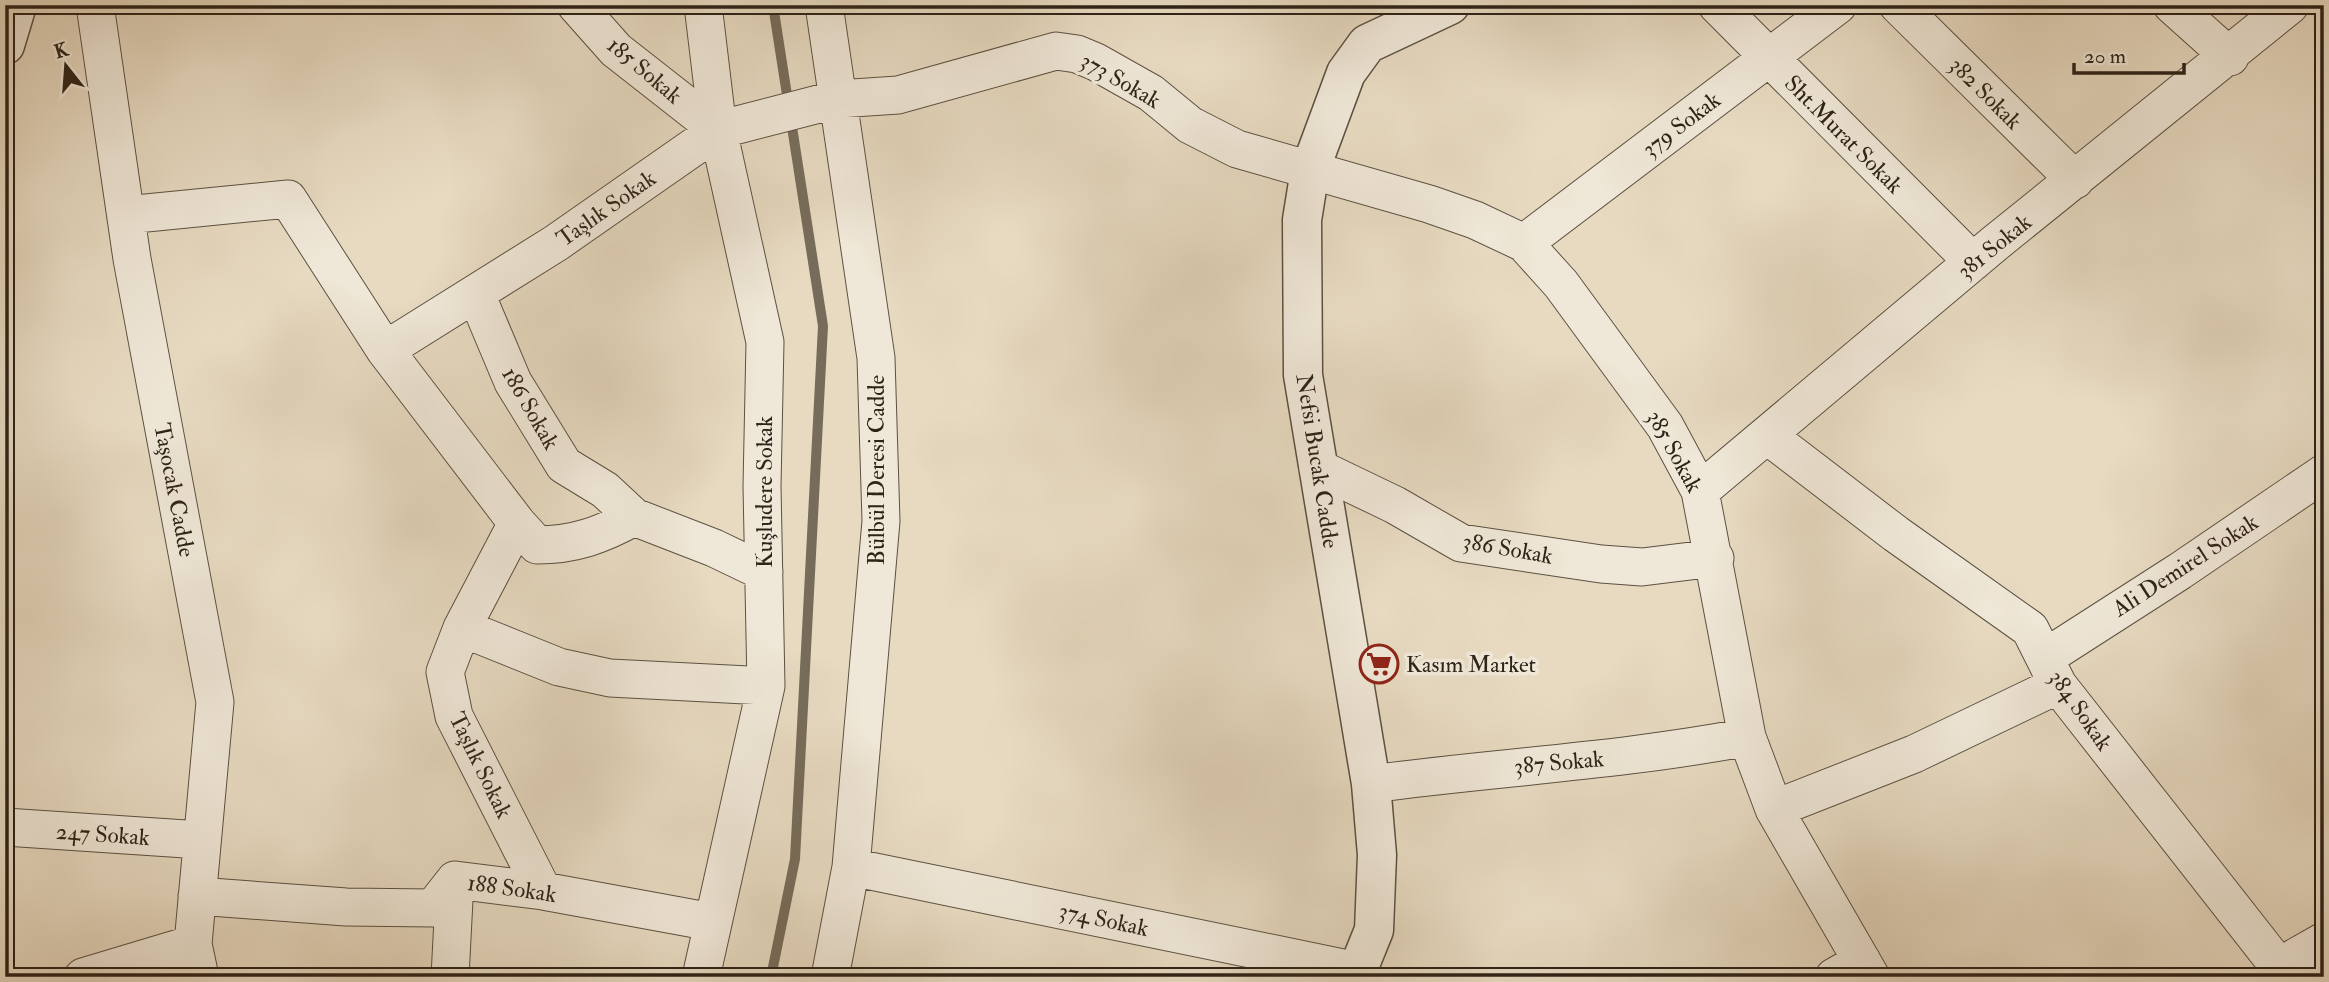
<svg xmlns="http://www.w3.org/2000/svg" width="2329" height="982" viewBox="0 0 2329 982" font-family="'IM FELL Double Pica',serif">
  <rect width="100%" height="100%" fill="#e7dac1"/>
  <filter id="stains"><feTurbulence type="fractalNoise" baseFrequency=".00286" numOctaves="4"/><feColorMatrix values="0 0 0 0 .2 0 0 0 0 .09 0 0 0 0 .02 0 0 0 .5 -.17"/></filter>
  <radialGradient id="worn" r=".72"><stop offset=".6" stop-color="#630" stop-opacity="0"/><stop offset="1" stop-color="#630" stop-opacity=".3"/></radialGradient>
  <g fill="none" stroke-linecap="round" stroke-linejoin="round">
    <!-- stream -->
    <path stroke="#776c5b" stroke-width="10" d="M771 977 795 859 823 326 773 5"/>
  </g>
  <!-- building -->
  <path fill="#8e8270" stroke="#2e2318" stroke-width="2" d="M610 5H664L665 9 620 14Z"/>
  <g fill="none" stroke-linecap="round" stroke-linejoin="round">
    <defs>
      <path id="minor" d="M95 5 132 259 215 702 193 944 200 977
        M576 5 616 50 718 130
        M824 5 876 358 881 521 851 867 830 977
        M1717 5 1973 262
        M1898 5 2075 180
        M2172 5 2230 57
        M126 215 288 199 385 350 517 523 462 628 445 672 454 716 543 891
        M1524 243 1838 5
        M476 294 513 382 564 465 605 490 634 517 714 548 764 572
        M385 350 556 243 718 130 838 99 898 95 1056 51 1077 54 1096 62 1151 93 1190 125 1237 149 1429 204 1475 220 1524 243 1561 284 1665 426 1700 491 1747 737 1774 809 1871 977
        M1768 436 1896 534 2030 629 2058 685 2287 977
        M1318 468 1395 505 1461 543 1601 564 1642 567 1715 558
        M1700 491 1994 244 2290 5
        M517 523 537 545C574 545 602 535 634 517
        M462 628 559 667 610 678 766 686
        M2046 657 2180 571 2324 473
        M1371 784C1496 767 1623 761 1747 737
        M1774 809 1914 754 2058 685
        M5 827 201 840
        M851 867 1358 971
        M455 880 543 891 712 922
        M197 896 346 907 433 908 455 880
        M2280 966 2324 941
        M83 977 193 944
        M450 977 455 880
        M701 977 766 686 762 486 765 342 718 130 703 5
        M1834 977 1862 961"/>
      <path id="tertiary" d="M5 45 17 5
        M1355 977 1374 930 1377 855 1371 784 1303 375 1302 220 1310 170 1346 73 1367 44 1450 5"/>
    </defs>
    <!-- minor casing -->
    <use href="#minor" stroke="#5c5142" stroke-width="39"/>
    <!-- tertiary casing -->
    <use href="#tertiary" stroke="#5c5142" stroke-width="41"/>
    <!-- minor -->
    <use href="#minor" stroke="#efe7d7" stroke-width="37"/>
    <!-- tertiary -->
    <use href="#tertiary" stroke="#efe7d7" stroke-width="38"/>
  </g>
  <!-- icons -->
  <defs>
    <symbol id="supermarket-ring" viewBox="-11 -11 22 22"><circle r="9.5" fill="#efe7d7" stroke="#8f2418" stroke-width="1.5"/><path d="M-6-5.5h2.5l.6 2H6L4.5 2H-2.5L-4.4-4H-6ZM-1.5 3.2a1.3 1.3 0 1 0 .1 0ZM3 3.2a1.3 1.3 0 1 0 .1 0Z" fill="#8f2418"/></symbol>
  </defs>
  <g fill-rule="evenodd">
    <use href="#supermarket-ring" x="1357" y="642" width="44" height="44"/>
  </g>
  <g text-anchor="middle" stroke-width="7" stroke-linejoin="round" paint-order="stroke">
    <!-- street labels -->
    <g font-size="23" fill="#2e2318" stroke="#efe7d7">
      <text transform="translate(645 70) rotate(40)" y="8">185 Sokak</text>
      <text transform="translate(1121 80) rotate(30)" y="8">373 Sokak</text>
      <text transform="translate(1986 93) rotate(45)" y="8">382 Sokak</text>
      <text transform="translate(1681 124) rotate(-37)" y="8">379 Sokak</text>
      <text transform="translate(1844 134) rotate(45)" y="8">Sht.Murat Sokak</text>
      <text transform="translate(606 208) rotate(-35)" y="8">Taşlık Sokak</text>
      <text transform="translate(1994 246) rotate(-39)" y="8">381 Sokak</text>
      <text transform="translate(531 408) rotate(60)" y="8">186 Sokak</text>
      <text transform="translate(1675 451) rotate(61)" y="8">385 Sokak</text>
      <text transform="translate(1318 461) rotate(81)" y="8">Nefsi Bucak Cadde</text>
      <text transform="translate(876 470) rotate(-90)" y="8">Bülbül Deresi Cadde</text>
      <text transform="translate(175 490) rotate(79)" y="8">Taşocak Cadde</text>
      <text transform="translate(764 492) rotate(-90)" y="8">Kuşludere Sokak</text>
      <text transform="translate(1508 548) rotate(10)" y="8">386 Sokak</text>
      <text transform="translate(2185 565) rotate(-33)" y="8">Ali Demirel Sokak</text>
      <text transform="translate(2081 710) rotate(55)" y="8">384 Sokak</text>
      <text transform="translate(1559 762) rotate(-5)" y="8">387 Sokak</text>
      <text transform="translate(481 765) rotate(64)" y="8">Taşlık Sokak</text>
      <text transform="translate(103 834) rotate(4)" y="8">247 Sokak</text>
      <text transform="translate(512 888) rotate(8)" y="8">188 Sokak</text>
      <text transform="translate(1104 919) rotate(12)" y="8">374 Sokak</text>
    </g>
    <!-- poi labels -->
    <g font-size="23" fill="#2e2318" stroke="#efe7d7" text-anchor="start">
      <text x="1406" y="672">Kasım Market</text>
    </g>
  </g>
  <!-- margin -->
  <rect width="2329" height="982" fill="none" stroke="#e7dac1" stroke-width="28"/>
  <rect x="7" y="7" width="2315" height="968" fill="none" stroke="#2e2318" stroke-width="3.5"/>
  <rect x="14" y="14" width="2301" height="954" fill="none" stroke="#2e2318" stroke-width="2"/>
  <!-- north arrow -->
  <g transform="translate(66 66) rotate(343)" stroke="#efe7d7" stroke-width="5" paint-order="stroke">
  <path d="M0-5L12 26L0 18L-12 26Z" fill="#2e2318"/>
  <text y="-10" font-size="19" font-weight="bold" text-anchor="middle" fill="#2e2318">K</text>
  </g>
  <!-- scale -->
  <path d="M2074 63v10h110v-10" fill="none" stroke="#2e2318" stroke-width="3.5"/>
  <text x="2084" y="63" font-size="21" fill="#2e2318" stroke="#efe7d7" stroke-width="5" paint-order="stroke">20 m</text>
  <rect width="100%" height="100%" filter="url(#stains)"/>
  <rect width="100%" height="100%" fill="url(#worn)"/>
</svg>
